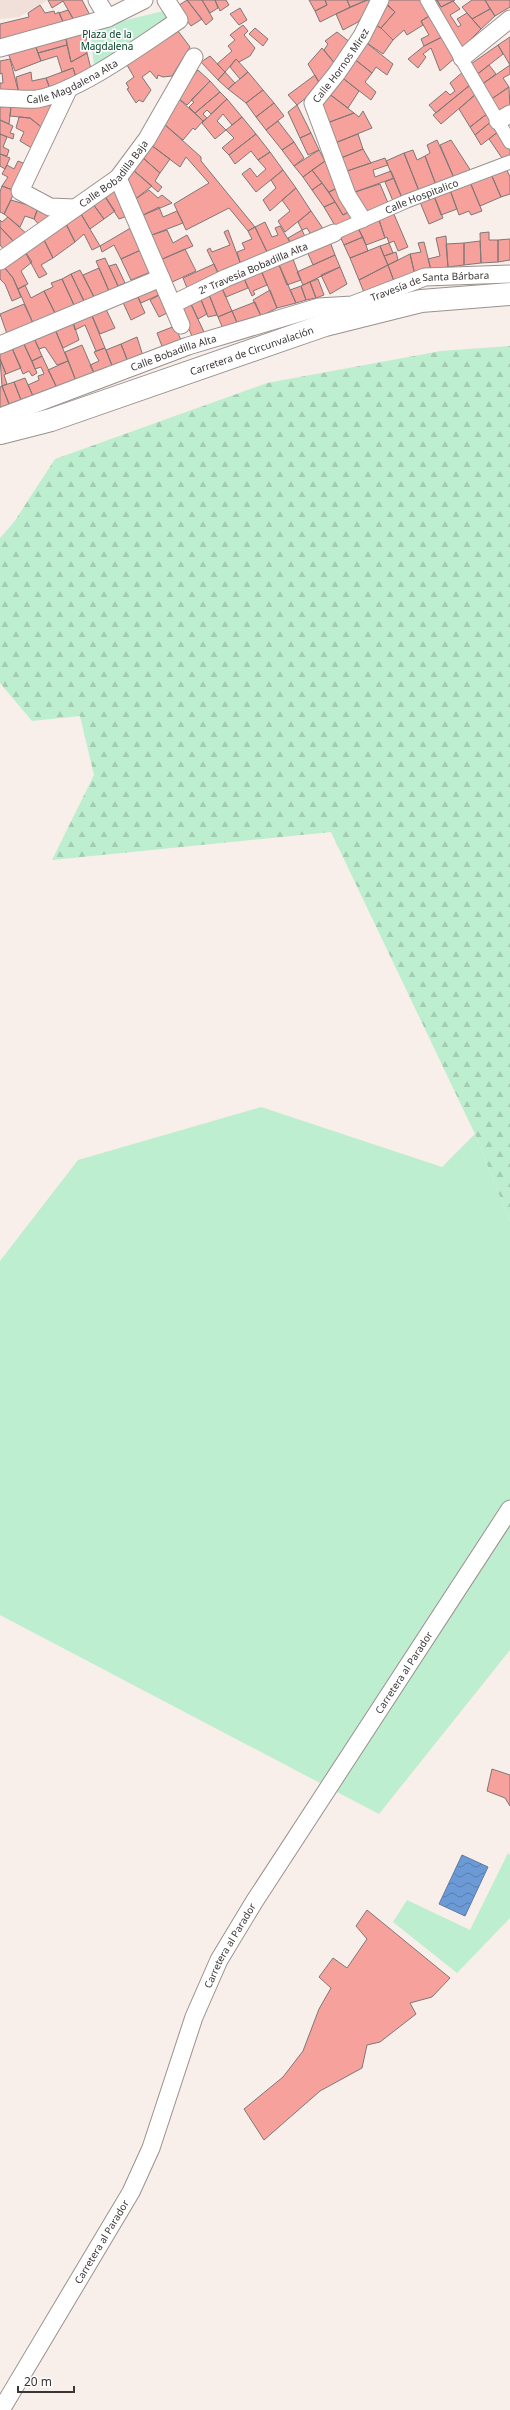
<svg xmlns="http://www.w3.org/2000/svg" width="510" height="2410" viewBox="0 0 510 2410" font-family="'Noto Sans',sans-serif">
  <defs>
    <pattern id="forest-firs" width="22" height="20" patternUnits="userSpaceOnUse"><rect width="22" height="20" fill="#bdeecf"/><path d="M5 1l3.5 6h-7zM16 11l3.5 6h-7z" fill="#a3cdb2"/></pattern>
    <pattern id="water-waves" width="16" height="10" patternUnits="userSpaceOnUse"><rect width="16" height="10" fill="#6c9ad6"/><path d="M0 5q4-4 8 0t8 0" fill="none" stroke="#5a7eae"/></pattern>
  </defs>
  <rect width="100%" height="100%" fill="#f8eeea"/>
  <!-- built -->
  <path fill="#f1e0d9" d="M0 0H48L19 17 0 19Z"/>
  <!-- green -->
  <path fill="#bdeecf" d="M163 11 169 19 94 66 90 29Z
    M261 1107 442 1167 475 1134 510 1222V1650L379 1814 0 1615V1261L78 1160Z
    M508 1853 510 1855V1918L457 1973 393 1922 407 1900 470 1930Z"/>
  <!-- forest -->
  <path fill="url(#forest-firs)" d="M510 346V1222L475 1134 331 832 52 860 94 775 80 716 32 721 0 683V538L14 522 55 459 267 383 441 351Z"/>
  <!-- water -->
  <path fill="url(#water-waves)" stroke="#5d7ca6" d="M462 1855 488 1867 465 1916 439 1904Z"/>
  <!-- building -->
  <path fill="#f6a19c" stroke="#817776" d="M48 0H82L92 19 75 22 63 1 52 8Z
    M187 0 202 19 191 26 176 7Z
    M187 0H202L213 19 206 25Z
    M202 0H215L218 8 210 13Z
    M215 0H226L229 5 220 11Z
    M309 0H325L327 5 315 11Z
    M325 0H347L350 7 320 22 315 11 327 5Z
    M347 0H367L350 7Z
    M367 0 373 3 358 22 343 30 336 14Z
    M383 0H422L431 15 421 21 423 25 407 35 404 30 393 40 381 28 395 12Z
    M430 0H437L441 7 453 1 460 9 450 15 458 27 461 25 457 19 467 13 481 29 459 51Z
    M437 0H455L441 7Z
    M472 0H485L490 9 472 19 462 7Z
    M485 0H510V7L495 16Z
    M382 1 395 12 381 28 370 22Z
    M40 5 45 13 54 11 55 14 59 12 64 24 0 39V24L29 17 28 13Z
    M240 8 247 20 239 25 230 14Z
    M490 9 495 16 481 29 472 19Z
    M68 10 75 22 64 24 59 13Z
    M431 15 444 36 424 46 421 39 429 35 421 21Z
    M370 22 381 28 393 40 383 54 364 41Z
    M243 25 248 31 244 35 255 48 250 56 239 62 236 59 225 72 217 64 232 51 228 46 235 40 230 35Z
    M255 28 268 39 263 46 249 34Z
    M178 31 190 47 172 76 163 77 158 75 157 79 150 71 142 77 151 90 143 102 139 100 136 103 127 89 129 88 126 83 134 77 127 65Z
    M337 32 351 43 336 65 324 50 328 44 325 41Z
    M86 33 87 53 71 62 65 34Z
    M65 34 67 45 38 53 34 42Z
    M444 36 456 57 440 71 431 48 423 54 426 57 418 68 408 59 424 46Z
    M510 37V65L498 45Z
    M364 41 393 64 387 75 376 67 372 73 353 58Z
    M34 42 41 61 15 71 8 53Z
    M67 45 71 62 87 53 92 73 77 80 73 68 62 72 57 56 41 61 38 53Z
    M498 45 503 54 475 76 468 66Z
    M322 48 336 65 321 86 308 64Z
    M210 56 225 72 218 80 201 62Z
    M353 58 372 73 365 82 376 92 371 100 340 76Z
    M10 59 19 94 0 95V83H3L2 73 0 74V61Z
    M236 59 248 72 240 79 230 67Z
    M489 65 496 74 481 85 475 76Z
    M510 65V74L503 78 509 87 490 100 481 85Z
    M73 68 77 80 50 89 46 78Z
    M198 70 210 81 187 105 179 99 189 80Z
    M464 71 470 85 436 113 429 105 446 91 450 95 455 91 450 83Z
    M31 72 32 81 46 78 50 89 19 94 16 77Z
    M225 72 235 83 228 89 218 80Z
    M248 72 263 90 246 103 228 89Z
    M315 75 321 86 297 105 288 95Z
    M340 76 359 91 348 108 328 93Z
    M210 81 220 92 195 113 189 107 194 102 191 100Z
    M470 85 476 94 441 124 433 115Z
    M509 87 510 109 500 114 490 100Z
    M263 90 274 103 256 117 246 103Z
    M220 92 227 99 211 114 207 110 203 114 207 118 203 121 195 113Z
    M328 93 354 113 327 123 319 106Z
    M476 94 488 113 470 127 459 109Z
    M179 99 203 121 195 130 193 128 183 140 164 124Z
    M227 99 242 117 232 125 223 114 217 121 226 130 215 139 202 123Z
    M274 103 284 116 266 130 256 117Z
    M57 105 45 130 30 118 10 116 11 106Z
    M297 105 311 133 300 138 288 112Z
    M11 106 10 116 9 124 0 120V107Z
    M363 111 372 128 335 143 327 123 354 113 359 117Z
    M488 113 493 120 475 135 470 127Z
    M19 117 30 118 45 130 35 150 20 141 24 132 16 128Z
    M242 117 256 134 229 155 222 148 234 138 226 130Z
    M0 120 13 126 10 133 14 134 13 139 0 134Z
    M493 120 499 131 481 145 475 135Z
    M278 121 294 142 282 150 266 130Z
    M164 124 201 157V161L255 227 248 231 229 208 186 230 174 204 209 183 186 157 180 167 151 145Z
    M499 131 510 149V155L502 158 489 139Z
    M311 133 319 150 308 155 300 138Z
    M0 134 7 137 3 147 9 150 7 156 0 154Z
    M256 134 270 152 258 160 251 151 235 164 229 155Z
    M358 134 363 149 341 158 335 143Z
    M437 140 454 178 436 185 425 156 430 153 427 145Z
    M451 140 471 171 454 178 440 145Z
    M294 142 304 158 294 166 282 150Z
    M151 145 170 159 160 173 142 157Z
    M363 149 371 163 347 171 341 158Z
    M319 150 325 161 303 177 294 166Z
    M413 150 417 160 425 156 436 185 419 191 404 153Z
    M270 152 283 170 256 192 242 174 250 168 257 177 266 169 258 160Z
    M404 153 419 191 402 198 386 161Z
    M0 154 10 158 5 169 0 166Z
    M142 157 160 173 155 181 162 187 158 192 132 169Z
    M385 158 388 165 373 170 375 177 391 171 394 178 355 192 347 171Z
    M18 161 28 165 15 191 2 186 8 177 2 174 7 165 14 169Z
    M325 161 337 188 329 192 312 170Z
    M506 168 510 177V194L501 197 491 174Z
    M132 169 152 186 134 200 126 178Z
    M283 170 296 188 270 211 263 200 276 188 271 180Z
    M312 170 322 183 312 190 303 177Z
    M491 174 501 197 480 206 470 182Z
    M394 178 402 198 393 201 385 182Z
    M470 182 482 211 471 215 469 211 459 215 450 190Z
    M115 183 130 215 119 219 102 192Z
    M322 183 335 202 324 207 312 190Z
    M380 184 388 203 364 213 355 192Z
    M2 186 15 191 4 214 0 212V192Z
    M296 188 311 211 285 232 278 221 290 211 282 200Z
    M337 188 350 211 343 215 329 192Z
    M149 190 158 198 162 195 172 203 141 216 134 200Z
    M450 190 457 209 441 215 434 196Z
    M102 192 115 211 104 219 90 200Z
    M434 196 443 218 429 224 420 202Z
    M11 200 38 208 34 219 25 216 20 227 4 214Z
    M90 200 104 219 90 229 78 209Z
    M335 202 343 215 350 211 355 221 337 229 324 207Z
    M159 207 163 217 177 211 183 223 149 236 141 216Z
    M38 208 60 216 41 227 34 219Z
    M78 209 100 246 92 250 84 234 75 242 64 220Z
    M311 211 326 233 313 238 307 228 302 230 298 222Z
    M393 212 408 247 398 251 394 241 389 243 387 237 385 238 378 217Z
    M8 217 28 235 16 244 0 227V220L2 222Z
    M378 217 385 238 366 245 357 226Z
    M64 220 75 242 53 258 42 236Z
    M265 222 272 237 278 235 275 228 280 226 291 244 268 254 255 227Z
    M134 226 143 249 121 259 114 245 102 252 100 246Z
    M357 226 363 237 344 245 339 234Z
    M0 227 16 244 6 252 0 245Z
    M255 227 268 254 241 265 237 252 245 249 242 243 252 239 248 231Z
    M167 230 173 243 187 235 193 246 160 260 149 236Z
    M228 230 241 265 219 275 207 250 210 248 212 252 230 245 224 232Z
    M302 230 307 241 291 244 288 238Z
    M489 232V240H498V262L481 263 480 233Z
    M42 236 53 258 41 265 47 274 39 278 24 250Z
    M446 236 448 267 431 270 428 259 440 256 436 238Z
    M363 237 368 251 350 258 344 245Z
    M329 239 335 255 313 265 306 249Z
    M510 239V260L498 262V240Z
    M480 241 481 263 464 265V243Z
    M424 242 431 270 415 275 410 254 421 252 418 243Z
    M389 243 393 253 384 256 380 246Z
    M464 243V265L448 267 446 244Z
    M380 246 388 265 359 280 350 258Z
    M143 249 153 271 131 280 121 259Z
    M185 249 196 271 170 283 160 260Z
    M24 250 32 262 21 271 28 284 18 289 13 278 4 267Z
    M396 252 398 260 388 265 384 256Z
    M291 254 301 280 287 285 277 260Z
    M410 254 415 275 395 284 388 265Z
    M335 255 340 267 303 285 297 272Z
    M105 258 118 286 109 291 96 261Z
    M277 260 296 303 277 308 260 268Z
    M116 264 125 283 118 286 109 266Z
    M214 264 219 275 187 288 183 278Z
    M388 265 395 284 365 295 359 280Z
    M4 267 13 278 21 297 12 301 5 284 0 279V270Z
    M340 267 347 284 330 294 321 275Z
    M99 268 109 291 94 297 83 275Z
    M260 268 267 285 253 291 255 294 252 296 243 276Z
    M80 270 94 297 84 301 71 274Z
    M71 274 84 301 74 305 62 279Z
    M243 276 248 288 226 297 221 286Z
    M62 279 74 305 55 313 44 291 53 287 51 283Z
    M318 279 324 295 316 298 310 282Z
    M156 281 161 294 141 303 135 291Z
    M310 282 316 298 306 300 301 286Z
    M25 285 31 298 44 291 55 313 33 323 18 289Z
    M221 286 232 311 218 317 208 292Z
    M301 286 306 300 296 303 290 290Z
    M270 290 277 308 261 316 253 300Z
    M135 291 145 313 131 320 121 298Z
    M208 292 217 315 208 317 199 295Z
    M161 294 169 312 159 317 150 300Z
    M199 295 207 314 198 319 189 300Z
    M189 300 204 332 192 336 178 305Z
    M255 302 261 316 238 325 232 311Z
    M24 304 33 323 7 334 0 314Z
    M104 305 115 328 100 334 90 311Z
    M90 311 105 348 96 351 85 325 75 330 72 319Z
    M232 311 238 325 224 331 218 317Z
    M72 319 79 340 63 348 54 327Z
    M175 326 181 340 163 349 157 333Z
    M54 327 68 361 57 365 45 347 39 349 33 336Z
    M33 336 42 356 32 361 22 340Z
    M137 337 143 356 128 362 121 344Z
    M22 340 37 373 32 376 29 371 23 374 11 346Z
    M121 344 128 362 113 368 106 350Z
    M82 345 95 375 76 381 65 352Z
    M11 346 21 368 6 374 0 359V350Z
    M105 348 113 368 95 375 90 365 99 361 94 352Z
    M42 356 57 388 33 396 28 385 39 380 38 376 44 374 41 367 35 369 32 361Z
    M0 359 6 374 4 375 7 384 2 386Z
    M68 361 76 381 57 388 48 370Z
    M25 378 33 396 21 400 14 382Z
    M14 382 21 400 9 404 2 386Z
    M2 386 9 404 0 409V387Z
    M492 1769 510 1775V1806L505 1798 487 1791Z
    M367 1910 450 1978 432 1997 410 2003 416 2014 380 2042 367 2045 362 2068 320 2091 264 2140 244 2109 283 2077 303 2051 319 2009 331 1988 319 1977 333 1958 347 1968 367 1939 356 1926Z"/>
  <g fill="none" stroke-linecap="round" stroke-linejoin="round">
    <defs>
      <g id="pedestrian">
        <path d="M427 0 510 142"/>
        <path id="s1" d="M334 233 407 201 510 162"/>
      </g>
      <g id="minor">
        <path d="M97 0 108 18"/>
        <path d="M0 48 108 18 144 0"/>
        <path d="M462 58 510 19"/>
        <path d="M69 88 20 191 50 207 75 208"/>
        <path id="s2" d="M0 98C12 98 25 100 37 99 78 92 143 44 179 20L166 0"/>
        <path d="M498 121 510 114"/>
        <path d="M118 178 181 325"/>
        <path id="s3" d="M362 219 347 195 313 103 337 73 362 36 380 0"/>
        <path id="s4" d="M0 261 118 178 147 139 194 57"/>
        <path d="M173 304 226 278 334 233"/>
        <path d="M0 345 161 278"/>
        <path id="s5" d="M0 417 188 346 319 307 352 305 425 277 510 274"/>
        <path id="s6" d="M1 2410 131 2192 151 2148 194 2017 219 1960 254 1902 510 1509"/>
      </g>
      <g id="secondary">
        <path id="s7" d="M0 433 51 420 325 325 421 301 510 294"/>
      </g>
    </defs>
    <!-- pedestrian casing -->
    <use href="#pedestrian" stroke="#9a918e" stroke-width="15"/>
    <!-- minor casing -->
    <use href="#minor" stroke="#9a918e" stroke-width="19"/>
    <!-- secondary casing -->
    <use href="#secondary" stroke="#9a918e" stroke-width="24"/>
    <!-- pedestrian -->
    <use href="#pedestrian" stroke="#fff" stroke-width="13"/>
    <!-- minor -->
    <use href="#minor" stroke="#fff" stroke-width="17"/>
    <!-- secondary -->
    <use href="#secondary" stroke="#fff" stroke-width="22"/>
  </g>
  <g text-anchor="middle" stroke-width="3.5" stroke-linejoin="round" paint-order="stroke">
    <!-- park labels -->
    <g font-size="10" fill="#024326" stroke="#fefefe">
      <text x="107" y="38">Plaza de la<tspan x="107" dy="12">Magdalena</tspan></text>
    </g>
    <!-- street labels -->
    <g font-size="10" fill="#3a3635" stroke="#fefefe">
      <text dy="4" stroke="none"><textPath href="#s3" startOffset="173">Calle Hornos Mirez</textPath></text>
      <text dy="4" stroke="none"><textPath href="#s2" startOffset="76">Calle Magdalena Alta</textPath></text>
      <text dy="4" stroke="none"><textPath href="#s4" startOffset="144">Calle Bobadilla Baja</textPath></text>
      <text dy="4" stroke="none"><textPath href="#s1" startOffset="95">Calle Hospitalico</textPath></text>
      <text transform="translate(253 268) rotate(-23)" y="4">2ª Travesía Bobadilla Alta</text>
      <text dy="4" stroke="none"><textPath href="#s5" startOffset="452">Travesía de Santa Bárbara</textPath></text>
      <text dy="4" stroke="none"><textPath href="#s7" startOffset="265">Carretera de Circunvalación</textPath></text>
      <text dy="4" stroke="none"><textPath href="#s5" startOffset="185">Calle Bobadilla Alta</textPath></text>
      <text dy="4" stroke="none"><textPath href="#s6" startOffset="844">Carretera al Parador</textPath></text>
      <text dy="4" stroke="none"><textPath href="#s6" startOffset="520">Carretera al Parador</textPath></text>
      <text dy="4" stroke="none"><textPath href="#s6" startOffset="196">Carretera al Parador</textPath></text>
    </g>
  </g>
  <!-- scale -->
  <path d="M18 2386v6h56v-6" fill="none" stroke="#3a3635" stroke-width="2"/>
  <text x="24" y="2386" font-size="12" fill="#3a3635" stroke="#fefefe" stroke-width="3" paint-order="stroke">20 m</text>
</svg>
